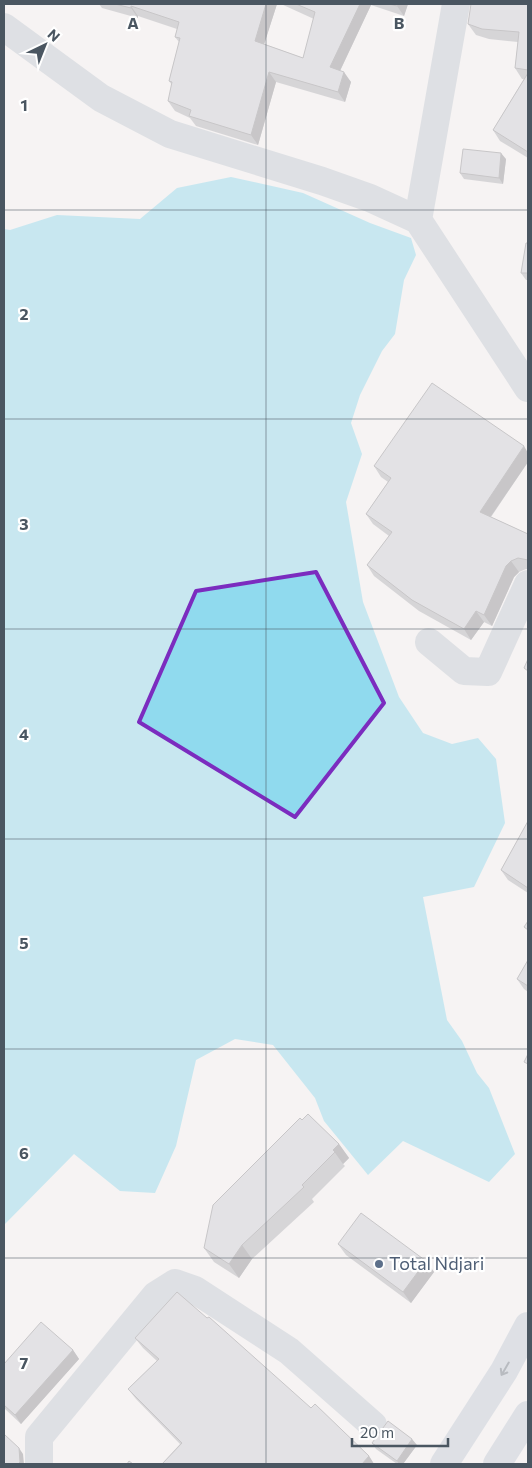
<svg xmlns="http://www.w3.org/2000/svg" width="532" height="1468" viewBox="0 0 532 1468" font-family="Commissioner,sans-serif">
  <rect width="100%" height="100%" fill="#f5f3f3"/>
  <!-- water -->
  <path fill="#90daee" d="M231 177 303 193 370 223 411 238 416 255 404 280 395 334 382 351 360 395 351 423 362 454 346 502 363 602 399 697 423 733 452 744 478 738 496 759 505 823 474 887 423 897 447 1020 462 1041 477 1073 489 1088 515 1154 489 1182 403 1141 368 1175 324 1121 315 1098 273 1045 235 1039 196 1060 176 1146 155 1193 120 1191 74 1154 4 1225V229L10 230 57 215 140 219 177 188Z"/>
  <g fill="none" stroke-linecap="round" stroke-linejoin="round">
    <!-- minor -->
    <path stroke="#c1cad2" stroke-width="28" d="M4 27 101 98 170 134 322 181 370 198 418 220 528 388
      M418 220 456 4
      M429 642 464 671 488 672 528 584
      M39 1464V1437L156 1295 175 1283 195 1290 289 1351 373 1425"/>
    <!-- secondary -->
    <path stroke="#c1cbd6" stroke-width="28" d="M444 1464 504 1371 528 1326
      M497 1464 528 1415"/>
  </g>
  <!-- wall -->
  <path fill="#b0b2b7" d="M99 4H277L264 44 303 58 314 19 281 4H408L404 16 371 5 340 71 351 82 345 102 276 82 258 145 196 126 190 118 175 111 168 101 172 85 169 81 179 42 175 37 177 29 138 16V18L102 8Z
    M528 4V158L500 141 493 130 524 79H522L515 68 518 42 489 39 476 35 468 24Z
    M506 159 503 184 464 179 460 173Z
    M528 243V280H526L521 273Z
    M528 453V462L491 517 528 534V569H526L519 572 514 577 492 626 484 622 471 640 419 611 374 576 367 565 389 536 373 524 366 514 388 482 381 477 374 466Z
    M528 821V893L508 880 501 870Z
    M528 960V992L524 989 517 979Z
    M302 1120 339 1144 349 1158 343 1164 345 1166 312 1199 314 1202 252 1259 239 1278 214 1262 204 1248Z
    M338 1244 426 1261 434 1272 411 1303 346 1255Z
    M135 1338 311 1408 369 1456 374 1464H162L180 1444 136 1399 128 1389 157 1361 143 1348Z
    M73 1350 79 1359 21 1424 4 1408V1364Z
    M372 1443 417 1445 403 1464H397L376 1449Z"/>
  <!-- shaded-wall -->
  <path fill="#909195" d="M266 4H277L262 51 255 41Z
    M360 4H370L371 5 337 77 330 67Z
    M398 4H408L404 16 397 6Z
    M131 6 138 16V18L131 8Z
    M269 72 276 82 258 145 251 135Z
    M344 72 351 82 345 102 338 92Z
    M501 153 506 159 503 184 499 178Z
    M524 446 528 453V462L487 522 480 512Z
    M511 561 519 572 514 577 492 626 484 615 506 566Z
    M476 611 484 622 471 640 464 629Z
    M339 1144 349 1158 343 1164 333 1150Z
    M242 1245 252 1259 239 1278 229 1264Z
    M426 1261 434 1272 411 1303 403 1292Z
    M73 1350 79 1359 21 1424 15 1415Z
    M412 1439 417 1445 403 1464H399L397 1461Z
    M19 1448 23 1454 24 1464H18Z
    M369 1456 374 1464H362Z"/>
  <!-- building -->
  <path fill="#cdcfd5" stroke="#909195" d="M115 4H266L255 41 303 58 315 12 296 4H360L330 67 344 72 338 92 269 72 251 135 189 116 191 110 168 101 172 82 169 81 180 38 175 37 179 22 131 6V8Z
    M389 4H398L397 6Z
    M471 4H528V70L515 68 519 32 482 29 468 24Z
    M528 73V152L493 130Z
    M463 149 501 153 499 178 460 173Z
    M526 243H528V273H521Z
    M432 383 524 446 480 512 528 534V560L518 558 511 561 506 566 484 615 476 611 464 629 412 600 367 565 392 532 366 514 391 478 374 466Z
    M528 659V671L524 668Z
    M528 821V888L501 870Z
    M528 921V930L524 927Z
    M528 960V986L517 979Z
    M528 1054V1064L524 1062Z
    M308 1114 339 1144 333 1150 335 1152 302 1185 304 1187 242 1245 229 1264 204 1248 213 1205 300 1118 302 1120Z
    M361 1213 426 1261 403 1292 338 1244Z
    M177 1292 207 1318 209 1317 311 1408 315 1404 369 1456 362 1464H162L182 1443 128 1389 159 1359 135 1338Z
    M41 1322 73 1350 15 1415 4 1405V1364Z
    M388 1421 412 1439 397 1461 372 1443Z
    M5 1435 19 1448 20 1462 18 1464H4V1437Z
    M129 1461 133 1464H127Z"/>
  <!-- one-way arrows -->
  <defs><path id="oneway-shaft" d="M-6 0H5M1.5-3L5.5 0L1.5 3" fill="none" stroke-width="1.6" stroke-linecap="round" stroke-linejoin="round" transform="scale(1.25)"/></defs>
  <use stroke="#6e7984" href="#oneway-shaft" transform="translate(505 1369) rotate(120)"/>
  <!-- marked area -->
  <path d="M0 0H532V1468H0ZM316 572 384 703 295 817 139 722 196 591Z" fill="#f5f3f3" fill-opacity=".55" fill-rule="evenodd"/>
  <path fill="none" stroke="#7b2cbf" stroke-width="4" stroke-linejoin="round" d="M316 572 384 703 295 817 139 722 196 591Z"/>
  <!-- grid -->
  <path fill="none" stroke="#4a5661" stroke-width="1" stroke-opacity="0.55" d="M266 4V1464M4 210H528M4 419H528M4 629H528M4 839H528M4 1049H528M4 1258H528"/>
  <!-- markers -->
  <circle fill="#5c6f8a" stroke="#fff" stroke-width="2" cx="379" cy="1264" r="5"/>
  <g text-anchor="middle" stroke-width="4.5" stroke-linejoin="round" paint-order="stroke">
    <!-- service labels -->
    <g font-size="18" fill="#4e5e75" stroke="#fff" text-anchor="start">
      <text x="389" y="1270">Total Ndjari</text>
    </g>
  </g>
  <g font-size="16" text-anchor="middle" font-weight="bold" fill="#4a5661" stroke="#fff" stroke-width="4.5" stroke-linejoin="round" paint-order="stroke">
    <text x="133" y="29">A</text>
    <text x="399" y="29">B</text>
    <text x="24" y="111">1</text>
    <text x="24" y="320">2</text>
    <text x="24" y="530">3</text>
    <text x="24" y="740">4</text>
    <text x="24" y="949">5</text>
    <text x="24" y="1159">6</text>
    <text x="24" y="1369">7</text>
  </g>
  <!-- border -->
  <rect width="532" height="1468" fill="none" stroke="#4a5661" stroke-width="10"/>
  <!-- north arrow -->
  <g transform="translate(45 45) rotate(43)" stroke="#ffffff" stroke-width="4" paint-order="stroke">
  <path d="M0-4L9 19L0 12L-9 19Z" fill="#4a5661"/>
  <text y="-8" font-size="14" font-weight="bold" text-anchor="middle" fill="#4a5661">N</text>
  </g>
  <!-- scale -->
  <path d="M352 1438v8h96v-8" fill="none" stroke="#4a5661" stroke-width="2.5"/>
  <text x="360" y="1438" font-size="15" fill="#4a5661" stroke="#ffffff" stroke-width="4" paint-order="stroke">20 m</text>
</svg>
